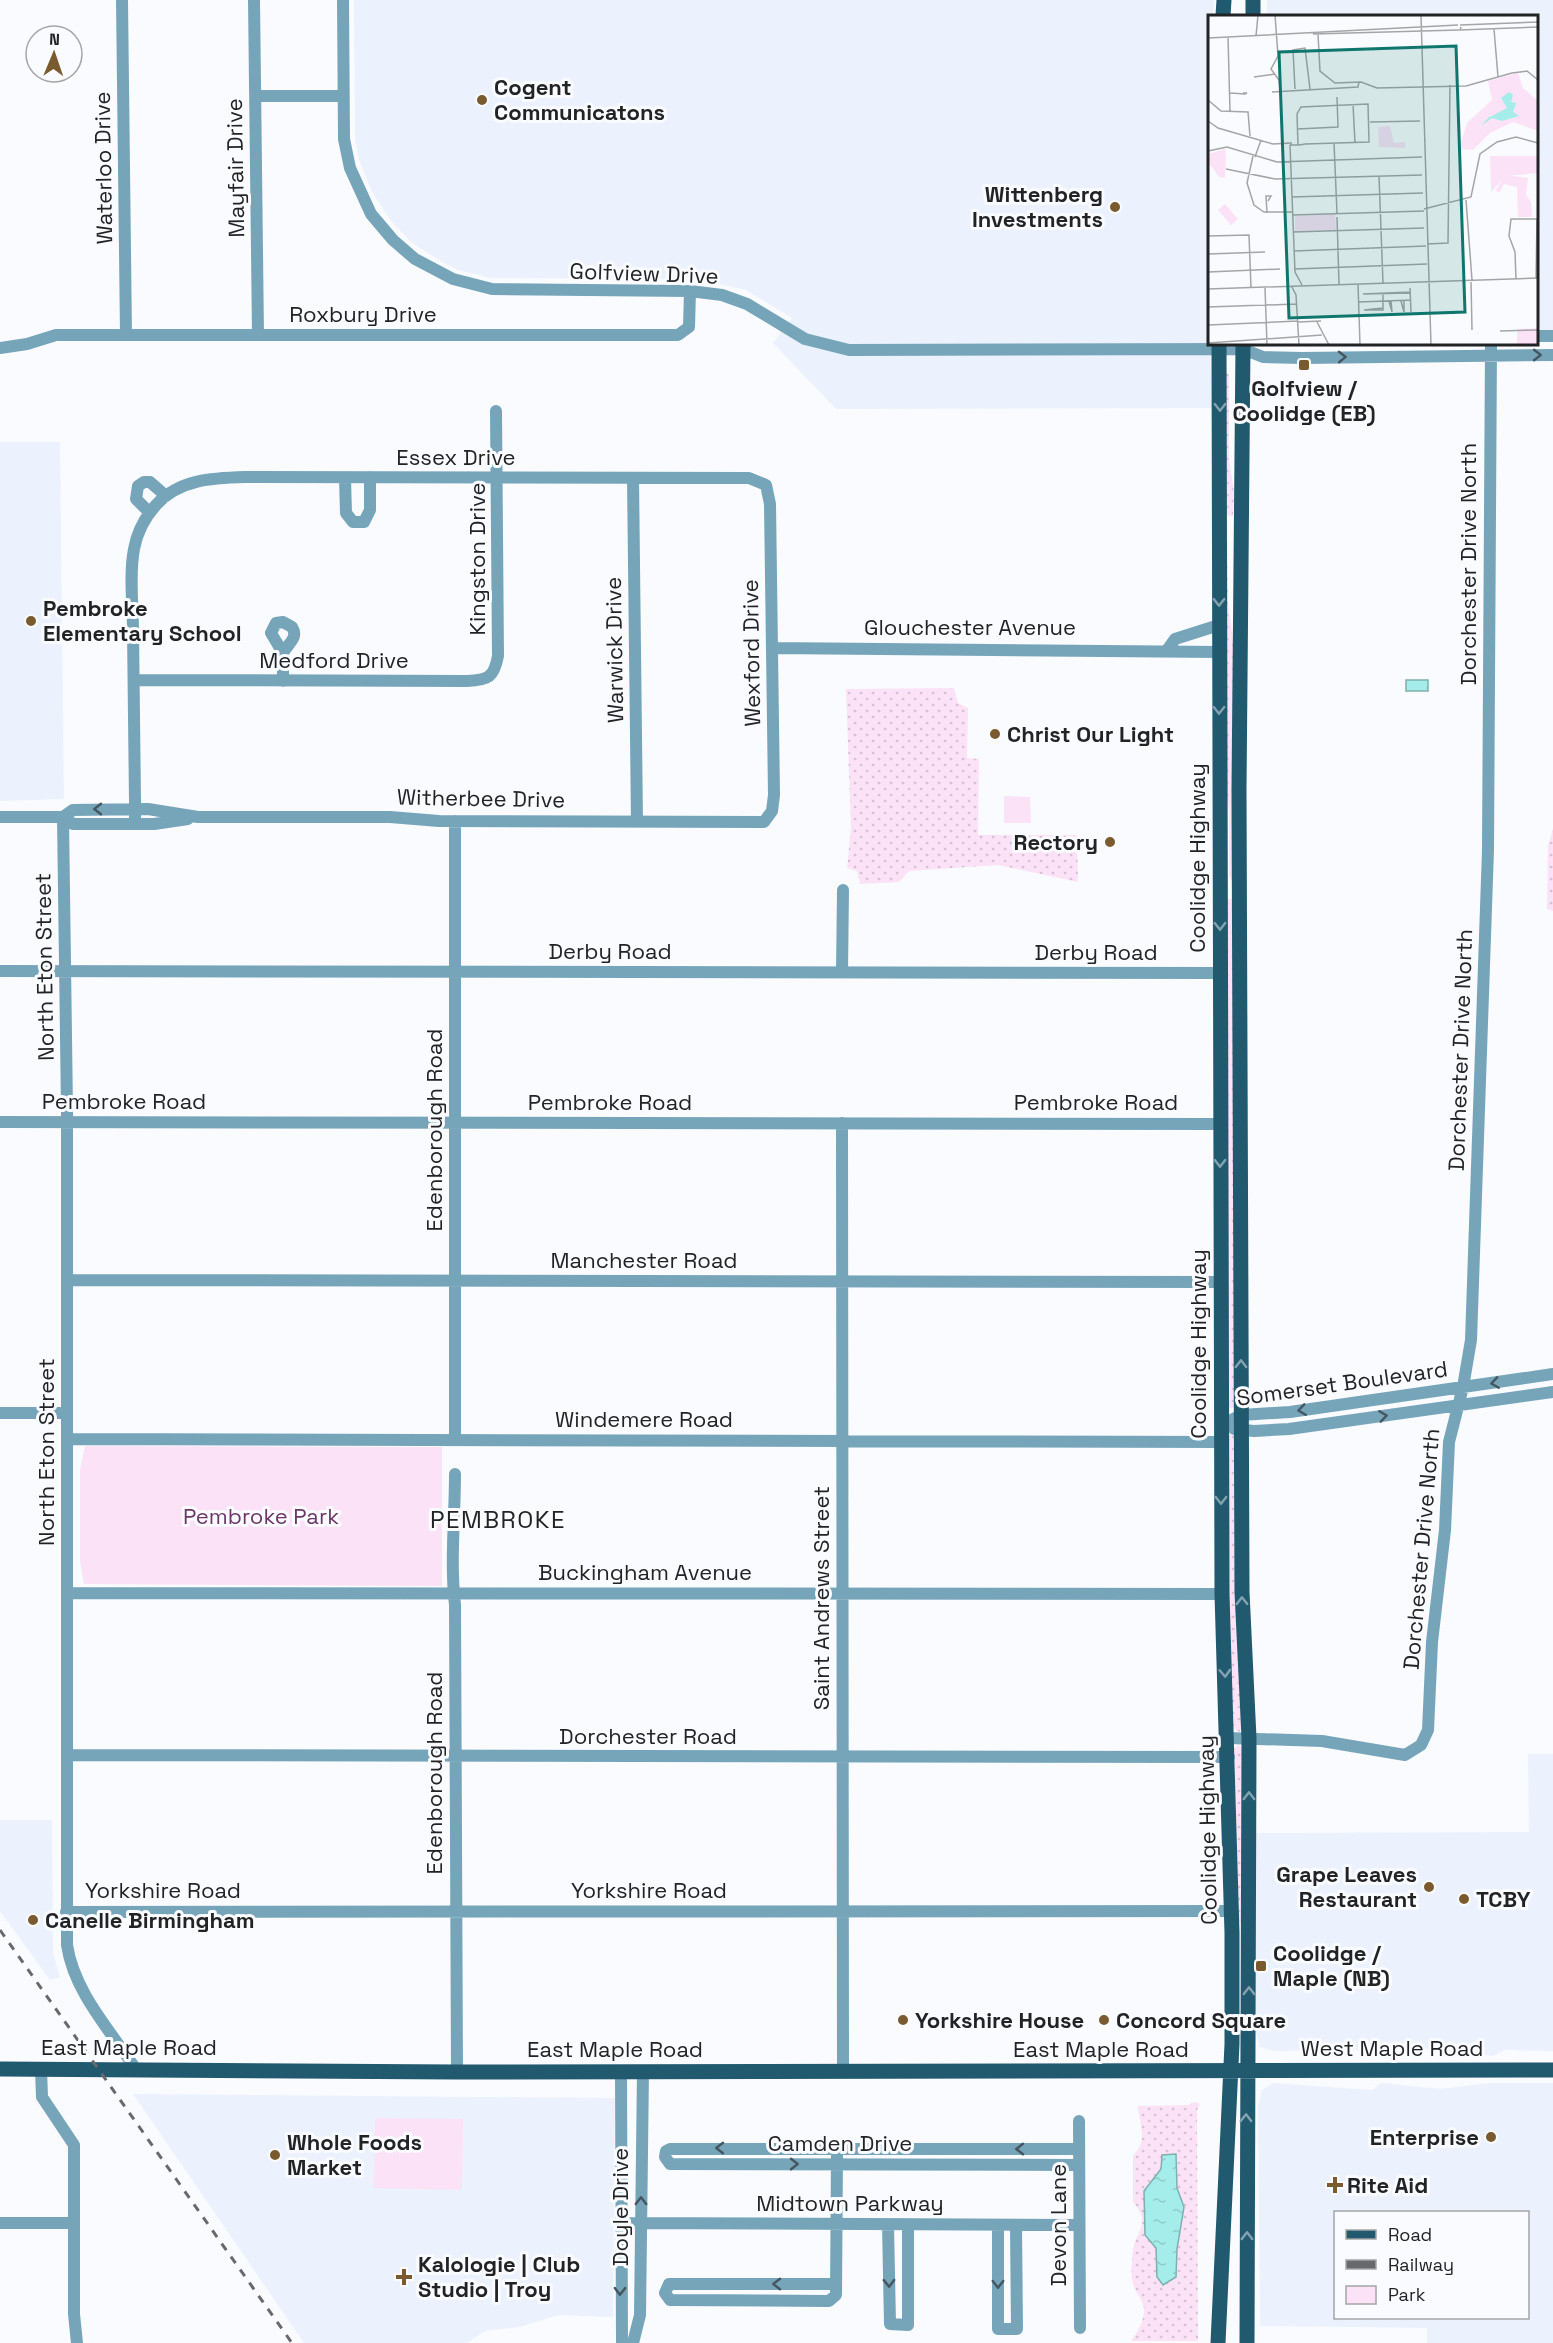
<svg xmlns="http://www.w3.org/2000/svg" width="1553" height="2343" viewBox="0 0 1553 2343" font-family="'Space Grotesk',sans-serif">
  <defs>
    <pattern id="grass-dots" width="8" height="8" patternUnits="userSpaceOnUse" patternTransform="scale(1.5)"><rect width="8" height="8" fill="#fbe2f7"/><path d="M2 2h.1M6 6h.1" fill="none" stroke="#d7c2d4" stroke-width="1.8" stroke-linecap="round"/></pattern>
    <pattern id="water-ripples" width="26" height="14" patternUnits="userSpaceOnUse" patternTransform="scale(1.5)"><rect width="26" height="14" fill="#a5edea"/><path d="M2 4q2-2 4 0t4 0M15 11q2-2 4 0t4 0" fill="none" stroke="#8ecbc9"/></pattern>
  </defs>
  <rect width="100%" height="100%" fill="#fafbfe"/>
  <!-- built -->
  <path fill="#ebf1fd" fill-rule="evenodd" d="M354 0H1214L1213 16H1210V344L1212 408 836 409 773 343 792 318 746 290 696 279 491 278 458 270 442 262 411 242 391 221 372 192 359 160 355 139Z
    M1267 0H1553V334H1537L1536 16H1267Z
    M0 442H60L64 799 0 801Z
    M1528 1754H1553V2051L1505 2050 1493 2056 1433 2049 1274 2051 1260 2047 1256 2034 1255 1833 1529 1832Z
    M0 1820H52L53 1953 60 1977 50 1980 0 1911Z
    M1273 2083 1372 2090 1381 2083 1440 2089 1490 2083H1553V2343H1427V2328L1260 2326 1258 2106 1262 2090ZM1336 2212H1528V2318H1336Z
    M133 2094 615 2098 613 2317 559 2315 519 2327 485 2331 467 2343H304Z"/>
  <!-- grass -->
  <path fill="url(#grass-dots)" d="M1225 374H1229V459L1234 492 1233 516 1226 515Z
    M1227 533 1228 602 1233 640 1232 881 1229 877V811L1224 769Z
    M954 688 958 703 968 708 967 758 979 759 978 835H1077L1078 882 998 865 909 871 899 882 860 884 857 871 847 868 851 828 846 689Z
    M1553 829V911L1547 909 1548 846Z
    M1225 899H1233L1235 1407 1228 1409Z
    M1230 1435 1235 1436 1242 1729 1239 1732 1233 1728 1228 1634V1436Z
    M1238 1745 1242 1747V1923L1239 1922 1234 1748Z
    M1196 2102 1200 2104 1197 2110 1198 2341H1131C1137 2333 1143 2323 1144 2312 1145 2302 1137 2295 1134 2287 1130 2277 1132 2259 1133 2249 1136 2231 1152 2224 1133 2202V2155C1149 2141 1139 2124 1138 2106L1188 2105Z"/>
  <!-- green -->
  <path fill="#fbe2f7" d="M1004 796 1030 797 1031 823H1004Z
    M85 1446 442 1447V1586L84 1584 80 1561V1469Z
    M375 2118 463 2119 462 2190 374 2188Z"/>
  <!-- water -->
  <path fill="url(#water-ripples)" stroke="#7eb0af" stroke-width="1.5" d="M1406 680H1428V691H1406Z
    M1176 2154 1177 2188 1184 2207 1177 2249 1176 2277 1163 2285 1157 2277 1156 2248 1145 2235 1144 2191 1161 2169 1162 2155Z"/>
  <g fill="none" stroke-linecap="round" stroke-linejoin="round">
    <!-- minor -->
    <path stroke="#76a5ba" stroke-width="12" d="M122 0 126 335
      M254 0 258 335
      M343 0 344 139 350 168 371 214 393 240 415 259 453 279 492 289 690 291 722 295 747 304 805 339 849 350 1243 349 1263 357 1302 358 1553 355
      M256 96H343
      M1536 336H1553
      M0 348 27 344 56 335H678L689 327 690 291
      M345 478 346 513 353 522H364L370 510V477
      M633 478 637 822
      M150 513 136 499 138 486 144 482H150L166 496
      M772 648 1219 652
      M1168 649 1175 639 1219 625
      M283 653C288 643 299 638 292 627L283 622 276 623 271 633 283 653V681
      M134 680 467 681C489 680 494 677 498 656L496 411
      M0 817H63L73 824H154L188 819
      M63 817 73 810 148 809 198 817H390L439 821 764 822 772 811 774 795 770 504 766 485 749 478 249 477C216 478 180 478 156 505 145 517 137 533 134 549 129 575 133 605 133 631 134 688 134 744 135 800V824
      M63 817 67 1110V1945C74 1992 110 2030 135 2068
      M455 821V1439
      M0 971 1220 973
      M842 972 843 890
      M0 1122 1220 1124
      M842 1123 843 2072
      M67 1280 1220 1282
      M0 1413H67
      M1221 1425 1241 1415 1290 1412 1553 1374
      M1234 1429 1254 1431 1289 1429 1553 1392
      M67 1439 1221 1442
      M455 1474C455 1518 450 1562 455 1605L457 2072
      M67 1593 1222 1594
      M1228 1738 1322 1741 1405 1755 1421 1745 1428 1730 1432 1642 1445 1530 1449 1442 1463 1387 1471 1340 1488 850 1491 344
      M68 1755 1229 1757
      M66 1912 1231 1911
      M41 2069 42 2097 74 2145V2314L77 2343
      M621 2071 622 2343
      M1079 2121 1080 2328
      M1079 2149H670L666 2151 665 2157 670 2164 1079 2165
      M0 2223H74
      M621 2223 1079 2225
      M888 2225 890 2324 908 2325V2225
      M998 2225V2329H1017L1016 2225
      M836 2284H669L665 2293 670 2300 829 2301 836 2295 837 2156
      M633 2343 640 2315 643 2071"/>
    <!-- major -->
    <path stroke="#21596e" stroke-width="15" d="M1253 0V16
      M1223 16 1224 0
      M1243 344 1239 790 1242 1592 1249 1738 1247 2343
      M0 2069 457 2072 1553 2070
      M1218 2343 1232 2044V1933L1222 1594 1219 344"/>
    <!-- rail -->
    <path stroke="#68696c" stroke-width="3" stroke-dasharray="8 8" stroke-linecap="butt" d="M0 1930 292 2343"/>
  </g>
  <!-- one-way arrows -->
  <defs><path id="oneway-chevron" d="M-2-3.5L2.5 0L-2 3.5" fill="none" stroke-width="1.6" stroke-linecap="round" stroke-linejoin="round" transform="scale(1.5)"/></defs>
  <g stroke="#445761">
    <use href="#oneway-chevron" transform="translate(1537 355)"/>
    <use href="#oneway-chevron" transform="translate(1342 357) rotate(-1)"/>
    <use href="#oneway-chevron" transform="translate(98 809) rotate(180)"/>
    <use href="#oneway-chevron" transform="translate(1495 1383) rotate(172)"/>
    <use href="#oneway-chevron" transform="translate(1302 1410) rotate(172)"/>
    <use href="#oneway-chevron" transform="translate(1383 1416) rotate(-8)"/>
    <use href="#oneway-chevron" transform="translate(720 2148) rotate(180)"/>
    <use href="#oneway-chevron" transform="translate(1020 2149) rotate(180)"/>
    <use href="#oneway-chevron" transform="translate(794 2164)"/>
    <use href="#oneway-chevron" transform="translate(641 2201) rotate(-90)"/>
    <use href="#oneway-chevron" transform="translate(889 2283) rotate(89)"/>
    <use href="#oneway-chevron" transform="translate(777 2284) rotate(-180)"/>
    <use href="#oneway-chevron" transform="translate(998 2284) rotate(90)"/>
    <use href="#oneway-chevron" transform="translate(620 2291) rotate(91)"/>
  </g>
  <g stroke="#83a2af">
    <use href="#oneway-chevron" transform="translate(1220 407) rotate(90)"/>
    <use href="#oneway-chevron" transform="translate(1219 602) rotate(90)"/>
    <use href="#oneway-chevron" transform="translate(1219 710) rotate(90)"/>
    <use href="#oneway-chevron" transform="translate(1220 926) rotate(89)"/>
    <use href="#oneway-chevron" transform="translate(1220 1163) rotate(90)"/>
    <use href="#oneway-chevron" transform="translate(1241 1364) rotate(-90)"/>
    <use href="#oneway-chevron" transform="translate(1221 1500) rotate(90)"/>
    <use href="#oneway-chevron" transform="translate(1242 1601) rotate(-91)"/>
    <use href="#oneway-chevron" transform="translate(1225 1673) rotate(87)"/>
    <use href="#oneway-chevron" transform="translate(1249 1796) rotate(-90)"/>
    <use href="#oneway-chevron" transform="translate(1249 1991) rotate(-90)"/>
    <use href="#oneway-chevron" transform="translate(1246 2118) rotate(-89)"/>
    <use href="#oneway-chevron" transform="translate(1247 2236) rotate(-90)"/>
  </g>
  <!-- markers -->
  <g fill="#795b2f" stroke="#fafbfe" stroke-width="2">
    <circle cx="482" cy="100" r="6"/>
    <circle cx="1115" cy="207" r="6"/>
    <rect x="1298" y="359" width="12" height="12" rx="3"/>
    <circle cx="31" cy="621" r="6"/>
    <circle cx="995" cy="734" r="6"/>
    <circle cx="1110" cy="842" r="6"/>
    <circle cx="1429" cy="1887" r="6"/>
    <circle cx="1464" cy="1899" r="6"/>
    <circle cx="33" cy="1920" r="6"/>
    <rect x="1255" y="1960" width="12" height="12" rx="3"/>
    <circle cx="903" cy="2020" r="6"/>
    <circle cx="1104" cy="2020" r="6"/>
    <circle cx="1491" cy="2137" r="6"/>
    <circle cx="275" cy="2155" r="6"/>
    <path d="M1332 2176h6v6h6v6h-6v6h-6v-6h-6v-6h6z"/>
    <path d="M401 2268h6v6h6v6h-6v6h-6v-6h-6v-6h6z"/>
  </g>
  <g text-anchor="middle" stroke-width="6" stroke-linejoin="round" paint-order="stroke">
    <!-- poi labels -->
    <g font-size="22" font-weight="bold" fill="#222325" stroke="#fafbfe" text-anchor="start">
      <text x="494" y="95">Cogent<tspan x="494" dy="25">Communicatons</tspan></text>
      <text x="1103" y="202" text-anchor="end">Wittenberg<tspan x="1103" dy="25">Investments</tspan></text>
      <text x="1304" y="396" text-anchor="middle">Golfview /<tspan x="1304" dy="25">Coolidge (EB)</tspan></text>
      <text x="43" y="616">Pembroke<tspan x="43" dy="25">Elementary School</tspan></text>
      <text x="1007" y="742">Christ Our Light</text>
      <text x="1098" y="850" text-anchor="end">Rectory</text>
      <text x="1417" y="1882" text-anchor="end">Grape Leaves<tspan x="1417" dy="25">Restaurant</tspan></text>
      <text x="1476" y="1907">TCBY</text>
      <text x="45" y="1928">Canelle Birmingham</text>
      <text x="1273" y="1961">Coolidge /<tspan x="1273" dy="25">Maple (NB)</tspan></text>
      <text x="915" y="2028">Yorkshire House</text>
      <text x="1116" y="2028">Concord Square</text>
      <text x="1479" y="2145" text-anchor="end">Enterprise</text>
      <text x="287" y="2150">Whole Foods<tspan x="287" dy="25">Market</tspan></text>
      <text x="1347" y="2193">Rite Aid</text>
      <text x="418" y="2272">Kalologie | Club<tspan x="418" dy="25">Studio | Troy</tspan></text>
    </g>
    <!-- street labels -->
    <g font-size="22" fill="#222325" stroke="#fafbfe">
      <text transform="translate(103 168) rotate(-91)" y="8">Waterloo Drive</text>
      <text transform="translate(235 168) rotate(-91)" y="8">Mayfair Drive</text>
      <text transform="translate(644 273) rotate(2)" y="8">Golfview Drive</text>
      <text x="363" y="322">Roxbury Drive</text>
      <text x="456" y="465">Essex Drive</text>
      <text transform="translate(477 559) rotate(-90)" y="8">Kingston Drive</text>
      <text transform="translate(1468 564) rotate(-90)" y="8">Dorchester Drive North</text>
      <text x="970" y="635">Glouchester Avenue</text>
      <text transform="translate(614 650) rotate(-91)" y="8">Warwick Drive</text>
      <text transform="translate(751 653) rotate(-91)" y="8">Wexford Drive</text>
      <text x="334" y="668">Medford Drive</text>
      <text transform="translate(481 798) rotate(1)" y="8">Witherbee Drive</text>
      <text transform="translate(1197 858) rotate(-90)" y="8">Coolidge Highway</text>
      <text x="610" y="959">Derby Road</text>
      <text x="1096" y="960">Derby Road</text>
      <text transform="translate(44 967) rotate(-91)" y="8">North Eton Street</text>
      <text transform="translate(1460 1050) rotate(-88)" y="8">Dorchester Drive North</text>
      <text x="124" y="1109">Pembroke Road</text>
      <text x="610" y="1110">Pembroke Road</text>
      <text x="1096" y="1110">Pembroke Road</text>
      <text transform="translate(434 1130) rotate(-90)" y="8">Edenborough Road</text>
      <text x="644" y="1268">Manchester Road</text>
      <text transform="translate(1198 1344) rotate(-90)" y="8">Coolidge Highway</text>
      <text transform="translate(1342 1383) rotate(-8)" y="8">Somerset Boulevard</text>
      <text x="644" y="1427">Windemere Road</text>
      <text transform="translate(46 1452) rotate(-90)" y="8">North Eton Street</text>
      <text transform="translate(1421 1549) rotate(-85)" y="8">Dorchester Drive North</text>
      <text x="645" y="1580">Buckingham Avenue</text>
      <text transform="translate(821 1598) rotate(-90)" y="8">Saint Andrews Street</text>
      <text x="648" y="1744">Dorchester Road</text>
      <text transform="translate(434 1773) rotate(-90)" y="8">Edenborough Road</text>
      <text transform="translate(1207 1830) rotate(-91)" y="8">Coolidge Highway</text>
      <text x="163" y="1898">Yorkshire Road</text>
      <text x="649" y="1898">Yorkshire Road</text>
      <text x="129" y="2055">East Maple Road</text>
      <text x="1392" y="2056">West Maple Road</text>
      <text x="615" y="2057">East Maple Road</text>
      <text x="1101" y="2057">East Maple Road</text>
      <text x="840" y="2151">Camden Drive</text>
      <text x="850" y="2211">Midtown Parkway</text>
      <text transform="translate(620 2207) rotate(-90)" y="8">Doyle Drive</text>
      <text transform="translate(1058 2225) rotate(-90)" y="8">Devon Lane</text>
    </g>
    <!-- park labels -->
    <g font-size="22" fill="#6c3666" stroke="#fafbfe">
      <text x="261" y="1524">Pembroke Park</text>
    </g>
    <!-- neighbourhood labels -->
    <g font-size="24" letter-spacing="1.5" fill="#222325" stroke="#fafbfe">
      <text x="498" y="1528">PEMBROKE</text>
    </g>
  </g>
  <!-- overview -->
  <g transform="translate(1208 15)">
    <rect width="330" height="330" fill="#fafbfe"/>
    <path d="M310 58 315 73 330 86V116L305 107 282 118 265 135 251 134 259 108 284 85 280 66ZM182 111 186 128 197 127V133L171 132 170 112Z" fill="#fbe2f7"/>
    <path d="M298 160 320 163 318 179 323 187 324 202H310L309 172 296 169 292 177 287 176Z" fill="#fbe2f7"/>
    <path d="M17 134 18 142 17 163 11 162 0 147V139ZM282 141H330V158L298 161 283 177ZM17 189 30 204 23 210 10 195ZM127 199 128 215 87 216V201ZM330 313V330H309V314Z" fill="#fbe2f7"/>
    <path d="M301 77 305 80 303 87 308 88 305 97 311 101 294 106 284 103 273 111 280 103 299 93 293 83Z" fill="#a5edea"/>
    <path fill="none" stroke="#a4a5a7" stroke-width="1.5" d="M67 0 70 41 63 54 71 65 72 76M213 0 223 330M252 10 330 7M253 12 252 15 330 12M286 14 290 62M105 19 251 15M110 19 112 56 127 68 153 67 169 73 258 71 304 58M48 21 50 0M20 22 22 96M0 23 250 10M304 58 319 56 330 65M46 62 67 59M87 74 85 35 97 33 102 74M68 77H64L150 72 151 67M22 78 37 79 39 78H35M0 85 13 96 40 97 42 121M145 89 147 128M0 106 10 113 65 129 84 128M162 107 212 106M89 114 130 112 129 82M126 128 129 198M82 129 84 130H92L97 129 161 127 160 89 93 92 89 99 90 130M82 130 87 257 94 270M0 136 19 132 69 147 214 142M45 141 39 168 46 190 56 197H85M47 142 53 125M18 154 67 164 214 160M171 161 175 268M84 182 215 178M258 185 264 265M216 194 263 182 272 139 289 127 308 122 330 128M59 198 58 181H63L60 186M85 200 216 196M129 202 131 269M85 217 216 213M0 221 41 220 43 273M219 229 240 228 242 70M86 236 218 231M0 239 57 237M86 254 219 249M0 257 72 254M308 264 307 237 301 221 303 204H329L328 263M263 265 264 315M150 269 152 330M84 272 88 280 91 330M57 273 59 330M202 273 203 297M0 274 330 263M202 277 155 279 202 278M175 278V295H156L175 293M181 286 184 297 183 286M193 286 196 297V285M151 287 203 285M0 292 89 289M90 307 113 306M109 307 121 330M0 310 90 306M292 316 330 315M0 328 114 320"/>
    <path fill="#0f766e" fill-opacity="0.15" stroke="#0f766e" stroke-width="3" d="M248 31 257 297 81 303 71 37Z"/>
    <rect width="330" height="330" fill="none" stroke="#222325" stroke-width="3"/>
  </g>
  <!-- legend -->
  <rect x="1334" y="2211" width="195" height="108" fill="#fafbfe" stroke="#a4a5a7" stroke-width="1.5"/>
  <rect x="1346" y="2230" width="30" height="9" fill="#21596e" stroke="#a4a5a7" stroke-width="1.5"/>
  <text x="1388" y="2241" font-size="18" fill="#222325">Road</text>
  <rect x="1346" y="2260" width="30" height="9" fill="#68696c" stroke="#a4a5a7" stroke-width="1.5"/>
  <text x="1388" y="2271" font-size="18" fill="#222325">Railway</text>
  <rect x="1346" y="2286" width="30" height="18" fill="#fbe2f7" stroke="#a4a5a7" stroke-width="1.5"/>
  <text x="1388" y="2301" font-size="18" fill="#222325">Park</text>
  <!-- north arrow -->
  <g transform="translate(54 54) rotate(2)"><circle r="28" fill="#fafbfe" stroke="#a4a5a7" stroke-width="1.5"/>
  <path d="M0-4.5L10 22L0 15L-10 22Z" fill="#795b2f"/>
  <text y="-9" font-size="16" font-weight="bold" text-anchor="middle" fill="#222325">N</text>
  </g>
</svg>
